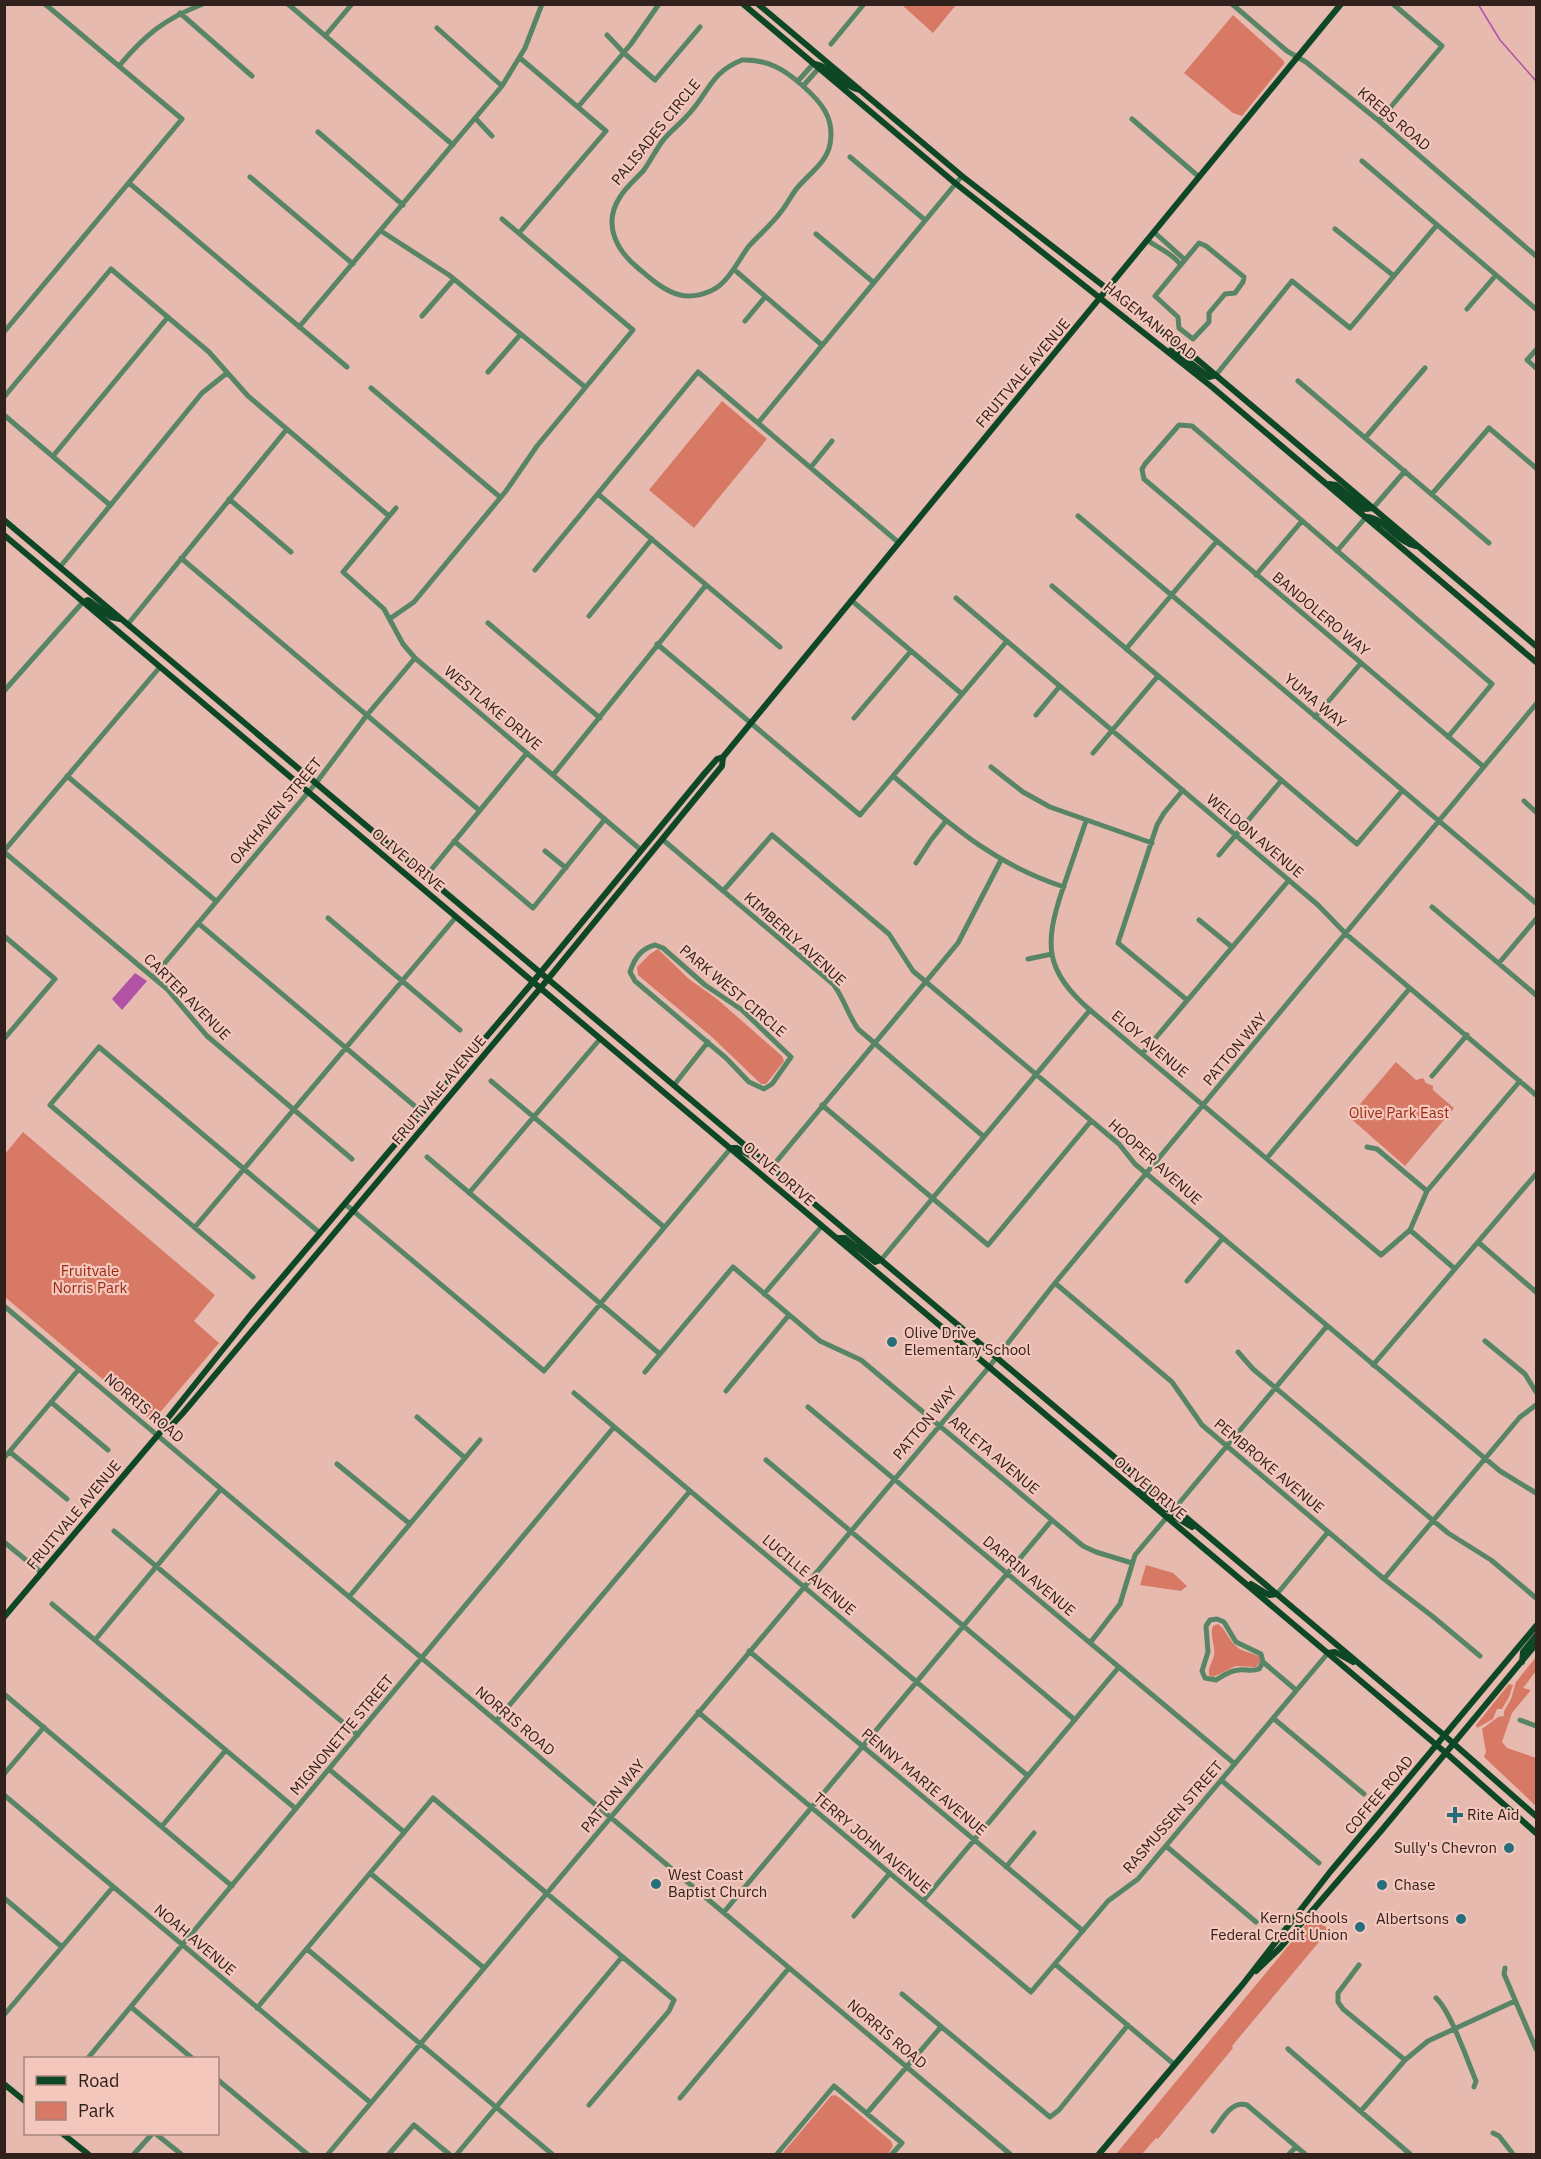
<svg xmlns="http://www.w3.org/2000/svg" width="1541" height="2159" viewBox="0 0 1541 2159" font-family="'IBM Plex Sans',sans-serif">
  <rect width="100%" height="100%" fill="#e7bab0"/>
  <!-- green -->
  <path fill="#d77965" d="M902 5H956L933 33Z
    M1233 15 1284 61V64L1242 116 1233 113 1184 73Z
    M722 401 767 439 694 528 649 490Z
    M658 949 689 979 717 999 782 1056 784 1061 766 1084H761L712 1037 638 975 637 967 650 954Z
    M1396 1062 1416 1080 1423 1078 1426 1083 1433 1086V1090L1454 1108 1405 1166 1349 1117Z
    M23 1132 215 1295 194 1321 219 1343 157 1416 151 1420 5 1297V1154Z
    M1146 1565 1173 1573 1187 1586 1181 1591 1140 1585Z
    M1218 1624C1226 1629 1229 1641 1237 1647 1244 1653 1253 1652 1260 1657V1662L1256 1667 1236 1666 1213 1677 1209 1675C1208 1667 1212 1663 1214 1656 1216 1646 1209 1635 1213 1626Z
    M1536 1657V1671L1523 1688 1531 1690 1512 1713 1502 1742 1507 1748 1536 1758V1806L1484 1757 1486 1752 1482 1729 1498 1717 1504 1716V1711L1511 1699 1516 1682Z
    M1509 1684 1513 1685 1509 1697 1502 1709H1497L1493 1719 1477 1728 1476 1725Z
    M1313 1916 1329 1930 1232 2046 1233 2048 1158 2139 1156 2138 1142 2154H1116Z
    M835 2095 840 2098 891 2141 893 2146 888 2154H782L831 2096Z"/>
  <!-- water -->
  <path fill="#b252a4" d="M135 973 147 981 122 1010 112 999Z"/>
  <g fill="none" stroke-linecap="round" stroke-linejoin="round">
    <!-- stream -->
    <path stroke="#b252a4" stroke-width="1.5" d="M1478 4 1500 40 1536 81"/>
    <!-- minor -->
    <path stroke="#578565" stroke-width="5" d="M288 4 453 145
      M1232 4 1287 51 1306 62 1379 121 1536 256
      M180 13 252 76
      M437 28 502 86
      M607 35 624 53 655 80 700 27
      M325 36 352 4
      M831 44 864 4
      M742 60C767 59 784 69 803 86 821 102 835 118 830 144 827 162 810 173 798 187 791 195 787 205 780 213 771 225 759 235 749 246 739 259 732 276 719 286 708 294 693 298 680 295 664 291 651 279 638 268 617 251 602 224 620 197 626 187 636 179 644 170 650 161 655 152 661 143 668 133 678 126 686 117 709 94 709 73 742 60Z
      M119 66C145 35 164 19 203 4
      M798 81 814 63
      M803 86 819 68
      M578 107 631 44 659 4
      M476 119 492 136
      M1132 119 1198 176
      M1379 121 1442 46 1393 4
      M318 132 403 205
      M850 157 925 220
      M1362 161 1536 309
      M250 177 353 264
      M129 183 347 367
      M1335 229 1394 276
      M381 231 449 275 585 387
      M1154 232 1184 259
      M519 233 606 131 520 58
      M816 234 873 282
      M1147 240C1158 248 1172 253 1180 264
      M1199 243 1206 246 1244 277 1243 282 1235 293 1225 294 1209 313V322L1193 339 1179 328 1178 317 1155 296Z
      M737 272 822 345
      M1467 309 1496 275
      M422 316 454 279
      M745 321 765 297
      M299 327 502 86 525 48 542 4
      M4 332 182 119 45 4
      M1536 350 1527 360 1536 368
      M488 372 520 335
      M1216 375 1292 281 1350 328 1437 225
      M1298 381 1489 543
      M371 388 500 497
      M4 397 111 269 209 352 248 396 389 516
      M4 415 110 505
      M758 423 962 176
      M1365 438 1425 368
      M53 456 168 317
      M811 467 832 441
      M598 494 780 647
      M1432 494 1489 428 1536 468
      M229 499 291 552
      M396 508 343 572 384 609 403 644 415 658 641 850
      M1373 508 1405 471
      M1078 516 1536 903
      M1337 551 1366 517
      M181 558 479 810
      M60 567 202 393 227 373
      M535 570 698 372 898 542
      M1256 575 1302 521
      M1052 586 1357 844 1402 791
      M956 598 1318 905 1346 934 1536 1095
      M851 600 962 694
      M589 616 652 539
      M391 618 414 602 506 491 537 446 633 330 502 219
      M488 623 600 718
      M128 624 287 429
      M657 644 860 815 1007 641
      M1126 649 1217 541
      M4 691 83 602
      M1036 715 1060 686
      M1315 717 1361 663
      M854 718 911 651
      M1448 737 1492 684 1192 426 1179 425 1145 464 1142 469 1144 479 1484 767
      M1093 753 1158 676
      M991 767 1023 792 1050 807 1152 843
      M553 775 706 585
      M67 776 216 901
      M893 776C950 824 991 863 1064 887
      M1183 790 1164 813 1157 825 1118 943 1187 1000
      M1524 801 1536 812
      M1086 821C1078 844 1070 868 1062 891 1044 945 1045 971 1090 1010L1381 1255 1410 1230 1427 1191 1520 1081
      M662 839 833 984C844 998 848 1015 858 1029L983 1136
      M454 841 533 908 605 819
      M4 851 160 667
      M545 851 566 868
      M4 852 167 989 207 1036 352 1159
      M1219 855 1281 781
      M916 863 931 840 946 821
      M426 876 527 753
      M723 891 772 835 889 934 913 971 1119 1144 1135 1164 1500 1471 1536 1493
      M1432 907 1536 995
      M328 918 460 1030
      M1199 920 1232 947
      M198 923 423 1113
      M4 936 55 979 4 1039
      M655 945 663 948 705 985 742 1010 791 1057 772 1084 764 1089 749 1082 726 1058 635 981 630 972C634 959 642 948 655 945Z
      M1028 959 1052 954
      M1499 963 1536 919
      M153 977 316 783 367 715 415 658
      M1142 1054 1289 880
      M1432 1076 1467 1035
      M491 1081 664 1227
      M674 1085 708 1042
      M822 1105 988 1245 1091 1121
      M1367 1147 1377 1149 1427 1191
      M427 1157 660 1354
      M1267 1158 1410 988
      M771 1168 958 943 1001 860
      M469 1193 600 1039
      M345 1204 544 1371 731 1148
      M195 1227 456 917
      M1410 1230 1455 1269
      M1478 1242 1536 1292
      M881 1260 1090 1010
      M253 1277 50 1105 99 1047 320 1233
      M1187 1281 1223 1238
      M1055 1283 1172 1382 1202 1425 1384 1579 1432 1616 1480 1656
      M764 1294 822 1226
      M4 1306 1010 2154
      M1485 1341 1525 1374 1536 1392
      M1238 1352 1253 1369 1448 1533 1491 1560 1536 1598
      M1373 1365 1536 1174
      M645 1372 733 1267 820 1341 861 1360 1083 1546 1096 1552 1132 1563
      M726 1391 789 1315
      M574 1393 1028 1776
      M51 1402 108 1450
      M808 1407 1235 1764
      M417 1417 465 1458
      M10 1452 67 1499
      M4 1458 79 1369
      M766 1460 1075 1720
      M337 1464 410 1524
      M1175 1508 1327 1326
      M114 1531 358 1735
      M4 1542 42 1573
      M1384 1579 1520 1417 1536 1405
      M1277 1594 1328 1532
      M349 1597 480 1440
      M52 1604 296 1809
      M1217 1619 1224 1622 1236 1642 1261 1654 1263 1662 1259 1669C1251 1672 1246 1669 1239 1670 1230 1670 1223 1676 1216 1680L1205 1678 1202 1671 1208 1652 1206 1626 1210 1620Z
      M95 1640 221 1489
      M1090 1643 1120 1604 1135 1555 1167 1517
      M749 1651 1083 1931
      M1263 1662 1296 1690
      M4 1694 232 1886
      M698 1712 1031 1992 1108 1901 1138 1879 1328 1653
      M1273 1718 1364 1794
      M1520 1720 1536 1726
      M496 1721 690 1491
      M330 1770 404 1832
      M4 1774 44 1727
      M1221 1780 1319 1863
      M4 1795 371 2103
      M162 1826 226 1750
      M1166 1846 1256 1922
      M1006 1867 1034 1833
      M370 1873 484 1968
      M4 1898 62 1947
      M923 1901 1119 1667
      M724 1912 1052 1520
      M854 1916 890 1873
      M307 1949 552 2154
      M1055 1964 1175 2065
      M1359 1965 1338 1993V2002L1343 2009 1405 2060
      M1505 1968 1504 1974 1536 2049
      M902 1994 1050 2117 1059 2110 1128 2025
      M1436 1998C1450 2010 1468 2062 1476 2081L1474 2087
      M131 2007 192 2058
      M257 2008 433 1798 674 2000 669 2011 589 2105
      M4 2015 113 1887
      M1288 2049 1410 2154
      M88 2058 614 1427
      M218 2080 307 2154
      M680 2098 789 1968
      M1361 2111 1405 2060 1428 2041 1515 2001
      M867 2113 941 2027
      M1213 2131C1222 2120 1231 2100 1247 2105L1305 2154
      M1493 2133 1499 2136 1513 2154
      M156 2134 181 2154
      M134 2154 152 2134
      M328 2154 989 1367 1055 1283 1536 704
      M389 2154 414 2125 449 2154
      M457 2154 622 1957
      M777 2154 834 2086 902 2143 892 2154
      M1289 2154 1296 2147"/>
    <!-- major -->
    <path stroke="#0d4726" stroke-width="6" d="M743 4 955 183 1212 387 1536 662
      M758 4 962 176 1186 350 1536 646
      M815 64C833 67 842 87 860 90
      M1171 350 1178 353 1209 377 1216 375
      M1329 484 1336 485 1365 509 1373 508
      M1367 517C1386 519 1396 542 1416 546
      M4 520 1445 1736 1536 1816
      M4 535 1446 1753 1536 1833
      M83 602 88 600 111 617 120 619
      M732 1148H737L758 1160
      M837 1238H845L875 1262 881 1260
      M163 1429 170 1427 183 1413 548 979 722 766 723 757
      M1136 1491H1145L1166 1509 1170 1510 1175 1508
      M1167 1517 1174 1516 1192 1527
      M1251 1584 1269 1595 1277 1594
      M4 1617 163 1429 164 1423 252 1313 532 983 704 774 717 759 723 757 1341 4
      M1328 1653 1335 1652 1353 1662
      M1522 1662 1523 1652 1536 1636
      M1256 1971 1280 1948 1381 1831 1536 1644
      M4 2084 26 2102
      M63 2134 88 2154
      M1099 2154 1243 1984 1330 1872 1536 1626"/>
  </g>
  <!-- markers -->
  <g fill="#276e7c" stroke="#f4c7bc" stroke-width="2">
    <circle cx="892" cy="1342" r="6"/>
    <path d="M1452 1806h6v6h6v6h-6v6h-6v-6h-6v-6h6z"/>
    <circle cx="1509" cy="1848" r="6"/>
    <circle cx="656" cy="1884" r="6"/>
    <circle cx="1382" cy="1885" r="6"/>
    <circle cx="1461" cy="1919" r="6"/>
    <circle cx="1360" cy="1927" r="6"/>
  </g>
  <g text-anchor="middle" stroke-width="4.5" stroke-linejoin="round" paint-order="stroke">
    <!-- street labels -->
    <g font-size="15" fill="#31211d" stroke="#f4c7bc">
      <text transform="translate(1394 119) rotate(40)" y="5">KREBS ROAD</text>
      <text transform="translate(656 132) rotate(-51)" y="5">PALISADES CIRCLE</text>
      <text transform="translate(1150 321) rotate(39)" y="5">HAGEMAN ROAD</text>
      <text transform="translate(1023 373) rotate(-50)" y="5">FRUITVALE AVENUE</text>
      <text transform="translate(1321 614) rotate(40)" y="5">BANDOLERO WAY</text>
      <text transform="translate(1315 701) rotate(40)" y="5">YUMA WAY</text>
      <text transform="translate(493 708) rotate(40)" y="5">WESTLAKE DRIVE</text>
      <text transform="translate(276 811) rotate(-50)" y="5">OAKHAVEN STREET</text>
      <text transform="translate(1255 836) rotate(40)" y="5">WELDON AVENUE</text>
      <text transform="translate(408 860) rotate(40)" y="5">OLIVE DRIVE</text>
      <text transform="translate(795 939) rotate(42)" y="5">KIMBERLY AVENUE</text>
      <text transform="translate(733 991) rotate(40)" y="5">PARK WEST CIRCLE</text>
      <text transform="translate(187 997) rotate(45)" y="5">CARTER AVENUE</text>
      <text transform="translate(1150 1044) rotate(40)" y="5">ELOY AVENUE</text>
      <text transform="translate(1235 1049) rotate(-50)" y="5">PATTON WAY</text>
      <text transform="translate(439 1090) rotate(-50)" y="5">FRUITVALE AVENUE</text>
      <text transform="translate(1155 1162) rotate(42)" y="5">HOOPER AVENUE</text>
      <text transform="translate(779 1174) rotate(41)" y="5">OLIVE DRIVE</text>
      <text transform="translate(144 1408) rotate(40)" y="5">NORRIS ROAD</text>
      <text transform="translate(925 1423) rotate(-50)" y="5">PATTON WAY</text>
      <text transform="translate(994 1455) rotate(40)" y="5">ARLETA AVENUE</text>
      <text transform="translate(1269 1466) rotate(40)" y="5">PEMBROKE AVENUE</text>
      <text transform="translate(1150 1488) rotate(40)" y="5">OLIVE DRIVE</text>
      <text transform="translate(74 1515) rotate(-50)" y="5">FRUITVALE AVENUE</text>
      <text transform="translate(809 1575) rotate(40)" y="5">LUCILLE AVENUE</text>
      <text transform="translate(1029 1576) rotate(40)" y="5">DARRIN AVENUE</text>
      <text transform="translate(515 1721) rotate(40)" y="5">NORRIS ROAD</text>
      <text transform="translate(342 1735) rotate(-50)" y="5">MIGNONETTE STREET</text>
      <text transform="translate(924 1782) rotate(40)" y="5">PENNY MARIE AVENUE</text>
      <text transform="translate(1379 1795) rotate(-50)" y="5">COFFEE ROAD</text>
      <text transform="translate(613 1796) rotate(-50)" y="5">PATTON WAY</text>
      <text transform="translate(1173 1817) rotate(-49)" y="5">RASMUSSEN STREET</text>
      <text transform="translate(872 1843) rotate(40)" y="5">TERRY JOHN AVENUE</text>
      <text transform="translate(195 1940) rotate(40)" y="5">NOAH AVENUE</text>
      <text transform="translate(887 2034) rotate(40)" y="5">NORRIS ROAD</text>
    </g>
    <!-- park labels -->
    <g font-size="15" fill="#9a2a13" stroke="#f4c7bc">
      <text x="1399" y="1118">Olive Park East</text>
      <text x="90" y="1276">Fruitvale<tspan x="90" dy="17">Norris Park</tspan></text>
    </g>
    <!-- poi labels -->
    <g font-size="15" fill="#31211d" stroke="#f4c7bc" text-anchor="start">
      <text x="904" y="1338">Olive Drive<tspan x="904" dy="17">Elementary School</tspan></text>
      <text x="1467" y="1820">Rite Aid</text>
      <text x="1497" y="1853" text-anchor="end">Sully's Chevron</text>
      <text x="668" y="1880">West Coast<tspan x="668" dy="17">Baptist Church</tspan></text>
      <text x="1394" y="1890">Chase</text>
      <text x="1348" y="1923" text-anchor="end">Kern Schools<tspan x="1348" dy="17">Federal Credit Union</tspan></text>
      <text x="1449" y="1924" text-anchor="end">Albertsons</text>
    </g>
  </g>
  <!-- border -->
  <rect width="1541" height="2159" fill="none" stroke="#31211d" stroke-width="12"/>
  <!-- legend -->
  <rect x="24" y="2057" width="195" height="78" fill="#f4c7bc" stroke="#a6857c" stroke-width="1.5"/>
  <rect x="36" y="2076" width="30" height="9" fill="#0d4726" stroke="#a6857c" stroke-width="1.5"/>
  <text x="78" y="2087" font-size="18" fill="#31211d">Road</text>
  <rect x="36" y="2102" width="30" height="18" fill="#d77965" stroke="#a6857c" stroke-width="1.5"/>
  <text x="78" y="2117" font-size="18" fill="#31211d">Park</text>
</svg>
